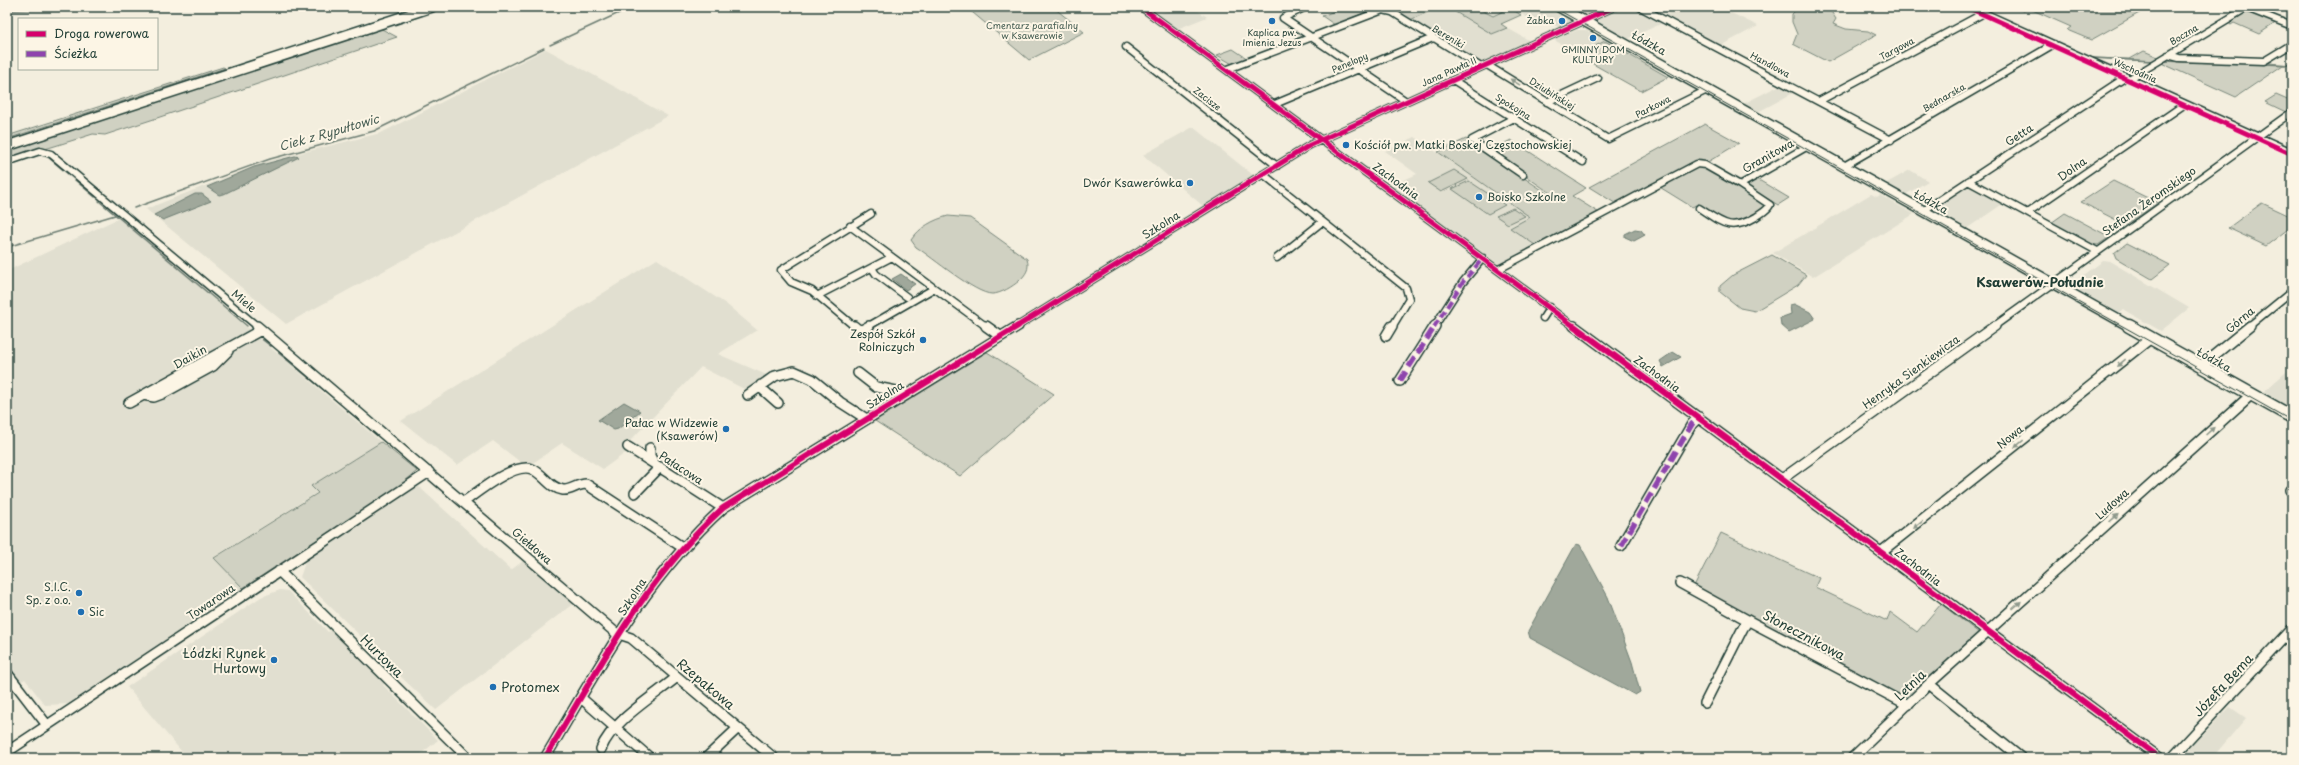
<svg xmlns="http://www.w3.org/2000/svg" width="2299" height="765" viewBox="0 0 2299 765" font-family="'Playpen Sans',sans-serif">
  <rect width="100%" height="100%" fill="#f3eede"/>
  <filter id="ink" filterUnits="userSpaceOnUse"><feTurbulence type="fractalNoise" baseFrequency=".025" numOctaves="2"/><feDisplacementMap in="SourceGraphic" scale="8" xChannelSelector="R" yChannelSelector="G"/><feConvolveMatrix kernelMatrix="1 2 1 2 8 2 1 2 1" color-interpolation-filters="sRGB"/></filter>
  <g filter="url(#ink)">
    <!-- built -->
    <path fill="#e1dfd0" d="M1176 7H1192L1207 17 1177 29 1156 15Z
      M1439 7H1447L1492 34 1507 28 1530 41 1481 63 1410 20Z
      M1475 7H1544L1574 22 1560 28 1547 21 1540 24 1510 8 1493 16Z
      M1567 7H1607L1586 16Z
      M1626 7H1635L1665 22 1625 40 1594 21Z
      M1683 7H1719L1758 26 1720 46 1663 16Z
      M1577 30H1586L1605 41 1579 54 1554 40Z
      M546 49 668 116 286 324 146 209 268 161 381 133Z
      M1782 84 1795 92 1756 113 1743 104Z
      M1193 127 1253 175 1203 206 1143 155Z
      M1415 137 1530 217 1510 228 1538 247 1501 266 1391 186 1417 174 1385 151Z
      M1910 170 1928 181 1905 195 1885 184Z
      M1971 185 2004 203 1966 229 1932 210Z
      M1871 194 1877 197 1880 195 1914 214 1813 277 1773 253Z
      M119 218 381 442 312 486 318 492 214 557 243 588 68 704 45 705 25 679 7 690V271Z
      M657 259 726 304 757 330 718 354 769 376 750 392 701 367 629 442 635 446 603 469 562 443 527 467 493 441 457 465 401 421Z
      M2103 261 2111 262 2189 308 2161 331 2124 310 2118 315 2078 292 2073 283Z
      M2292 367V410L2262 393Z
      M418 486 511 570 523 561 574 603 436 710 398 674 383 685 438 740 416 758H187L127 687 261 597 280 590 288 591 328 632 339 625 376 659 386 661 300 577 306 560Z
      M2230 707 2246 718 2212 758H2180Z"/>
    <!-- green -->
    <path fill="#d0d1c2" stroke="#78877b" d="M966 7H1053L1084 32 1029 60Z
      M1345 7H1378L1335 25 1322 16Z
      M1389 7H1439L1410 20Z
      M1447 7H1475L1493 16 1510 8 1521 15 1501 24 1507 28 1492 34Z
      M1799 7H1828L1836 19 1833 24 1846 29 1868 31 1876 35 1828 62 1793 44 1797 34 1792 22V14Z
      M2015 7H2150L2091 40 2067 30 2071 27 2028 8 2024 11Z
      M2245 10 2277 22 2259 34 2234 23 2231 25 2225 22Z
      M378 27 397 37 154 119 105 135 93 134 7 161V148Z
      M1605 41 1668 77 1641 91 1577 55Z
      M2292 47 2269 63 2292 65H2283L2236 97 2159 62 2167 57 2266 62Z
      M1233 49 1248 59 1234 65 1217 55Z
      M2144 51 2158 57 2165 55 2153 61 2089 58 2130 59Z
      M223 67 225 68 7 139V136Z
      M2276 95 2292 102V110L2288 113 2265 102Z
      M1705 124 1739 143 1706 163 1701 160 1618 205 1589 187Z
      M1466 139 1560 202 1562 201 1489 151 1511 140 1586 188 1572 196 1601 214 1538 247 1510 228 1530 217 1438 152Z
      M1701 165 1762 200 1767 207C1729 230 1733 228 1696 205L1692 207 1658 186Z
      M1454 170 1468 179 1441 192 1428 183Z
      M1754 179H1757L1789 198 1778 205 1748 187 1749 182Z
      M1469 181 1505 205 1488 214 1452 189Z
      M2113 181 2158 203 2126 225 2081 202Z
      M2262 203 2292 217V226L2266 246 2228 228Z
      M1513 208 1525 216 1508 224 1496 216Z
      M2065 213 2110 237 2098 245 2091 244 2051 223Z
      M948 216 970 218 1027 259C1030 269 1026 274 1019 281 1013 286 1001 294 992 294 975 294 932 257 916 247L911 240C920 227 933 220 948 216Z
      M2127 243 2170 265 2152 279 2116 258 2114 253Z
      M1772 255 1806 275 1798 285 1755 311 1740 308 1720 292V286L1733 275Z
      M987 352 1054 394 960 476 875 421Z
      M381 442 417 471 398 487 243 588 214 558 318 493 311 486Z
      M1721 533 1819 578 1815 587 1887 621 1890 612 1917 632 1941 604 1979 633 1908 700 1693 588Z"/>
    <!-- water -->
    <path fill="#a0a89b" stroke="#6c7d72" d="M295 156 299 157 224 194 219 195 207 187 254 167Z
      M195 194H202L211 201 163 220 154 215Z
      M1635 229 1641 230 1645 235 1634 241 1625 237V234Z
      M901 274 915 284 906 290 892 279Z
      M1794 304 1810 312 1815 319 1789 332 1781 325 1780 318 1791 314 1790 305Z
      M1673 352 1681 357 1663 367 1660 361Z
      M624 402 640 411 618 429 614 430 598 420Z
      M1576 544 1580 545 1608 597 1632 662 1640 692 1635 695 1530 638 1528 631Z"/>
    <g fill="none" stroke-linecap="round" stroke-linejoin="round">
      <!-- stream-far1 -->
      <path stroke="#6c7d72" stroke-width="1.5" d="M7 10 50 9
        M550 45 632 7
        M2092 58 2153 61
        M2164 61 2195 62
        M2263 64 2292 65
        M48 157 95 197
        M99 201 247 326
        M134 208 270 159 374 131 544 48
        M7 247 115 215"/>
      <!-- stream -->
      <path stroke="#6c7d72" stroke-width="2" d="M262 339 271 346
        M279 353 341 404
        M348 411 364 423"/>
      <defs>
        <path id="minor-far1" d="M1141 7 1575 327
          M1306 7 1283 18 1406 101
          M1640 7 1891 140
          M1971 7 2292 152
          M2244 7 2292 26
          M1126 47 1277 166
          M2168 55 2179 58 2264 61 2292 44
          M1487 65 1608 139 1707 90
          M1228 69 1383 10 1392 12 1481 67
          M2129 79 2248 7
          M1453 80 1583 162
          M1819 101 1984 13
          M1547 102 1598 78
          M1275 104 1433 38
          M1514 118 1472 140 1523 175
          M7 162 40 151 51 154 258 327
          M1844 166 2054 44
          M1263 174 1406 288 1409 299 1392 327
          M1968 181 2027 213 2185 104
          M1699 208C1722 223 1730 232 1756 217 1761 213 1767 211 1770 205L1740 185 1808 146
          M1923 211 2126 77
          M2027 213 2097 251
          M850 226 987 327
          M1277 258 1322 222
          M872 268 876 274 907 297
          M1499 269 1697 164 1705 165 1740 185
          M817 296 892 257
          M1543 318 1550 307
          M855 327 812 291 791 282 781 270 871 214
          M867 327 933 289
          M1016 327 1310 145 1614 7
          M1434 327 1463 282 1483 258
          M1993 327 2292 112
          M2248 327 2292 291"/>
        <path id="minor" d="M257 326 616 633 631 638 774 758
          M854 326 860 331 869 326
          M986 326 1000 336
          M1574 326 2160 758
          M1386 336 1392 326
          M2201 366 2250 326
          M858 373 876 387 906 393
          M1400 381 1435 326
          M761 385V388L778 403
          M143 395 154 397 162 394 213 366 228 351
          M748 395 775 376 794 371 812 379 840 402 865 418
          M129 403 261 330
          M628 447 723 508
          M650 448V456L654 463
          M1782 479 1995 326
          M2290 490 2292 489
          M635 493 660 467
          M464 502C477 492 515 462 532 469 544 474 549 488 563 490 571 491 577 484 586 484L682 547
          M1621 546 1692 424 1699 417
          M1881 552 2151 338
          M279 571 468 758
          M1680 583 1751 622
          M7 673 47 725
          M1929 684 2021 758
          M581 698 650 758
          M1705 703 1743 628 1747 622H1751L1908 705
          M601 749C612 721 654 696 677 677
          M7 752 429 472
          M545 758C599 667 644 580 723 508L1018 326
          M706 758 738 728
          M1852 758 1929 684 2252 394
          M2172 758 2292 629"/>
        <path id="major-far1" d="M1559 7 2131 327
          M7 146 432 7"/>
        <path id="major" d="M2129 326 2292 417"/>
      </defs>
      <!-- minor-far1 casing -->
      <use href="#minor-far1" stroke="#1f3d34" stroke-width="9"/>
      <!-- minor casing -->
      <use href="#minor" stroke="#1f3d34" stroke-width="12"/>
      <!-- major-far1 casing -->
      <use href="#major-far1" stroke="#1f3d34" stroke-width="12"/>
      <!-- major casing -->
      <use href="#major" stroke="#1f3d34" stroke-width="15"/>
      <!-- minor-far1 -->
      <use href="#minor-far1" stroke="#fcf5e5" stroke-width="6"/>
      <!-- minor -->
      <use href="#minor" stroke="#fcf5e5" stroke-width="9"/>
      <!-- major-far1 -->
      <use href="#major-far1" stroke="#fcf5e5" stroke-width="9"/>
      <!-- major -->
      <use href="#major" stroke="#fcf5e5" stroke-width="12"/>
      <!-- tram -->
      <path stroke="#1f3d34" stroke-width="1" d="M1553 7 2292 421"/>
      <!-- quiet-far1 -->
      <path stroke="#8e44ad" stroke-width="4" stroke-dasharray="8 4" stroke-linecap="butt" d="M1434 327 1463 282 1483 258"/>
      <!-- quiet -->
      <path stroke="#8e44ad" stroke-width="5.5" stroke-dasharray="11 5.5" stroke-linecap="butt" d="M1400 381 1435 326
        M1621 546 1692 424 1699 417"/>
      <defs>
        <path id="cycleway-far1" d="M1141 7 1575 327
          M1967 7 2292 154
          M1016 327 1310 145 1614 7"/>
        <path id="cycleway" d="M1574 326 2160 758
          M545 758C599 667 644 580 723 508L1018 326"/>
      </defs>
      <!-- cycleway-far1 casing -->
      <use href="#cycleway-far1" stroke="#fcf5e5" stroke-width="7"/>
      <!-- cycleway casing -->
      <use href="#cycleway" stroke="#fcf5e5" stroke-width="9"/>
      <!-- cycleway-far1 -->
      <use href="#cycleway-far1" stroke="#d6006c" stroke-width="5"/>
      <!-- cycleway -->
      <use href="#cycleway" stroke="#d6006c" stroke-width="6"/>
    </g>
    <!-- one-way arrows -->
    <defs><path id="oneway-solid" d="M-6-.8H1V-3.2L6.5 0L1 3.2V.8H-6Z"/></defs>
    <g fill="#8e998c">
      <use href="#oneway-solid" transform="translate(1515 82) rotate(-148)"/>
      <use href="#oneway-solid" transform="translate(2121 363) rotate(141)"/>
      <use href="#oneway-solid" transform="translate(2210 431) rotate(-42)"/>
      <use href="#oneway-solid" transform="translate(2019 444) rotate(141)"/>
      <use href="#oneway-solid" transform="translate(2114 518) rotate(-42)"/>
      <use href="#oneway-solid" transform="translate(1918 525) rotate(141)"/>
      <use href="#oneway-solid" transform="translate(2017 605) rotate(-42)"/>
    </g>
  </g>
  <!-- markers -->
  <g fill="#1f6fb2" stroke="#fcf5e5" stroke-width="1.5">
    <circle cx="1272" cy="21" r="4"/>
    <circle cx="1562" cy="21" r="4"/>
    <circle cx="1593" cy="38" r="4"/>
    <circle cx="1346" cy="145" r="4"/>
    <circle cx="1190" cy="183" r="4"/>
    <circle cx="1479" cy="197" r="4"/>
    <circle cx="923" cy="340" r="4"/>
    <circle cx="726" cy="429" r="4"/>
    <circle cx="79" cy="593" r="4"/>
    <circle cx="81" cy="612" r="4"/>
    <circle cx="274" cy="660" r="4"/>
    <circle cx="493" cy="687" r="4"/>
  </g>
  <g text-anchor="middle" stroke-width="4" stroke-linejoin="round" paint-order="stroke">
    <!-- far-poi labels -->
    <g font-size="9" fill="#1f3d34" stroke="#fcf5e5">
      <text x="1554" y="24" text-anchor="end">Żabka</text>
      <text x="1272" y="36">Kaplica pw.<tspan x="1272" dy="10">Imienia Jezus</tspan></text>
      <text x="1593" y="53">GMINNY DOM<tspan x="1593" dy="10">KULTURY</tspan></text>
    </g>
    <!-- far-park labels -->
    <g font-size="9" fill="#425b50" stroke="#fcf5e5">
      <text x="1032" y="29">Cmentarz parafialny<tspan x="1032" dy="10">w Ksawerowie</tspan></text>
    </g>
    <!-- far-street labels -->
    <g font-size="9" fill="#1f3d34" stroke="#fcf5e5">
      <text transform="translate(2184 35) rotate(-31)" y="3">Boczna</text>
      <text transform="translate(1448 37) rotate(31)" y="3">Bereniki</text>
      <text transform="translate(1897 49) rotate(-28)" y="3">Targowa</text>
      <text transform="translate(1350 63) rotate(-23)" y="3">Penelopy</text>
      <text transform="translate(1770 65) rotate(28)" y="3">Handlowa</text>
      <text transform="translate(2135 71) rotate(24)" y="3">Wschodnia</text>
      <text transform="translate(1449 72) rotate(-24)" y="3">Jana Pawła II</text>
      <text transform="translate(1552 94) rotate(32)" y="3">Dziubińskiej</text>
      <text transform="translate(1944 98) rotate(-30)" y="3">Bednarska</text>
      <text transform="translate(1207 99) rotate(38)" y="3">Zacisze</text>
      <text transform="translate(1513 107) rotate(32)" y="3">Spokojna</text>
      <text transform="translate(1653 107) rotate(-27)" y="3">Parkowa</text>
    </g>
    <!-- street labels -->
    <g font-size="11" fill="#1f3d34" stroke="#fcf5e5">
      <text transform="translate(1649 43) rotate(29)" y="4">Łódzka</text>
      <text transform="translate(2019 135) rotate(-33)" y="4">Getta</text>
      <text transform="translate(1768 156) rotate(-29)" y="4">Granitowa</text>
      <text transform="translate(2072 169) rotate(-35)" y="4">Dolna</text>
      <text transform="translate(1396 181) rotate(36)" y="4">Zachodnia</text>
      <text transform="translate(2149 201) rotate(-35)" y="4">Stefana Żeromskiego</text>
      <text transform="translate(1931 202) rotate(29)" y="4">Łódzka</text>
      <text transform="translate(1161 225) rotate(-32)" y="4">Szkolna</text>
      <text transform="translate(244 301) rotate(40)" y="4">Miele</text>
      <text transform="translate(2240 320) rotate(-40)" y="4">Górna</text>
      <text transform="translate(190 357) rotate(-29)" y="4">Daikin</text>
      <text transform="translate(2214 360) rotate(29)" y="4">Łódzka</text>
      <text transform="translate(1911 372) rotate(-36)" y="4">Henryka Sienkiewicza</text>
      <text transform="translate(1657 374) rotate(36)" y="4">Zachodnia</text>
      <text transform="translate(885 395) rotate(-32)" y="4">Szkolna</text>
      <text transform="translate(2010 437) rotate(-39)" y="4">Nowa</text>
      <text transform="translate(681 468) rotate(33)" y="4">Pałacowa</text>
      <text transform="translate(2112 504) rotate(-42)" y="4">Ludowa</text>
      <text transform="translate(532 546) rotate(41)" y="4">Giełdowa</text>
      <text transform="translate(1918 567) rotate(37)" y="4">Zachodnia</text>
      <text transform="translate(632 597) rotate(-57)" y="4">Szkolna</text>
      <text transform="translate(211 602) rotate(-34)" y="4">Towarowa</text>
    </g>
    <!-- poi labels -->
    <g font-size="11" fill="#1f3d34" stroke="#fcf5e5" text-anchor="end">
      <text x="1354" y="149" text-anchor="start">Kościół pw. Matki Boskej Częstochowskiej</text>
      <text x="1182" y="187">Dwór Ksawerówka</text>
      <text x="1487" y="201" text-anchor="start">Boisko Szkolne</text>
      <text x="915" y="338">Zespół Szkół<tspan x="915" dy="13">Rolniczych</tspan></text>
      <text x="718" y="427">Pałac w Widzewie<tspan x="718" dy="13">(Ksawerów)</tspan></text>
      <text x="71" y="591">S.I.C.<tspan x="71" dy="13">Sp. z o.o.</tspan></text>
      <text x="89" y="616" text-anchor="start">Sic</text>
    </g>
    <!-- water labels -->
    <g font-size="12" font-style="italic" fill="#465d53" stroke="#fcf5e5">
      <text transform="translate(329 133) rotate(-16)" y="4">Ciek z Rypułtowic</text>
    </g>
    <!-- quarter labels -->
    <g font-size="13" font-weight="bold" fill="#1f3d34" stroke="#fcf5e5">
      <text x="2040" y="287">Ksawerów-Południe</text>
    </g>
    <!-- near-street labels -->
    <g font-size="13" fill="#1f3d34" stroke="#fcf5e5">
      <text transform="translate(1804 635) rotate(28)" y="5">Słonecznikowa</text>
      <text transform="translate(382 656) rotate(45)" y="5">Hurtowa</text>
      <text transform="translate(706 684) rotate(40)" y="5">Rzepakowa</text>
      <text transform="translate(1910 685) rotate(-44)" y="5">Letnia</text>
      <text transform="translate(2223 685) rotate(-47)" y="5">Józefa Bema</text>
    </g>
    <!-- near-poi labels -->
    <g font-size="13" fill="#1f3d34" stroke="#fcf5e5" text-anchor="end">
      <text x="266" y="658">Łódzki Rynek<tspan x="266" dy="15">Hurtowy</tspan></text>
      <text x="501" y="692" text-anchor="start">Protomex</text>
    </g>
  </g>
  <!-- margin -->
  <rect width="2299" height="765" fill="none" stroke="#fcf5e5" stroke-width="24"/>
  <rect x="12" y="12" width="2275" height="741" fill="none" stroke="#1f3d34" stroke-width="1.5" filter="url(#ink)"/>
  <!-- legend -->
  <rect x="18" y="18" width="140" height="52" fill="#fcf5e5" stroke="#a4ab9e"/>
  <rect x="26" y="31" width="20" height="6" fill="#d6006c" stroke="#a4ab9e"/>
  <text x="54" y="38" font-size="12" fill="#1f3d34">Droga rowerowa</text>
  <rect x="26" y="51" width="20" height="6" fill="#8e44ad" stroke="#a4ab9e"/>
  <text x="54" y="58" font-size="12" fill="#1f3d34">Ścieżka</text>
</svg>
